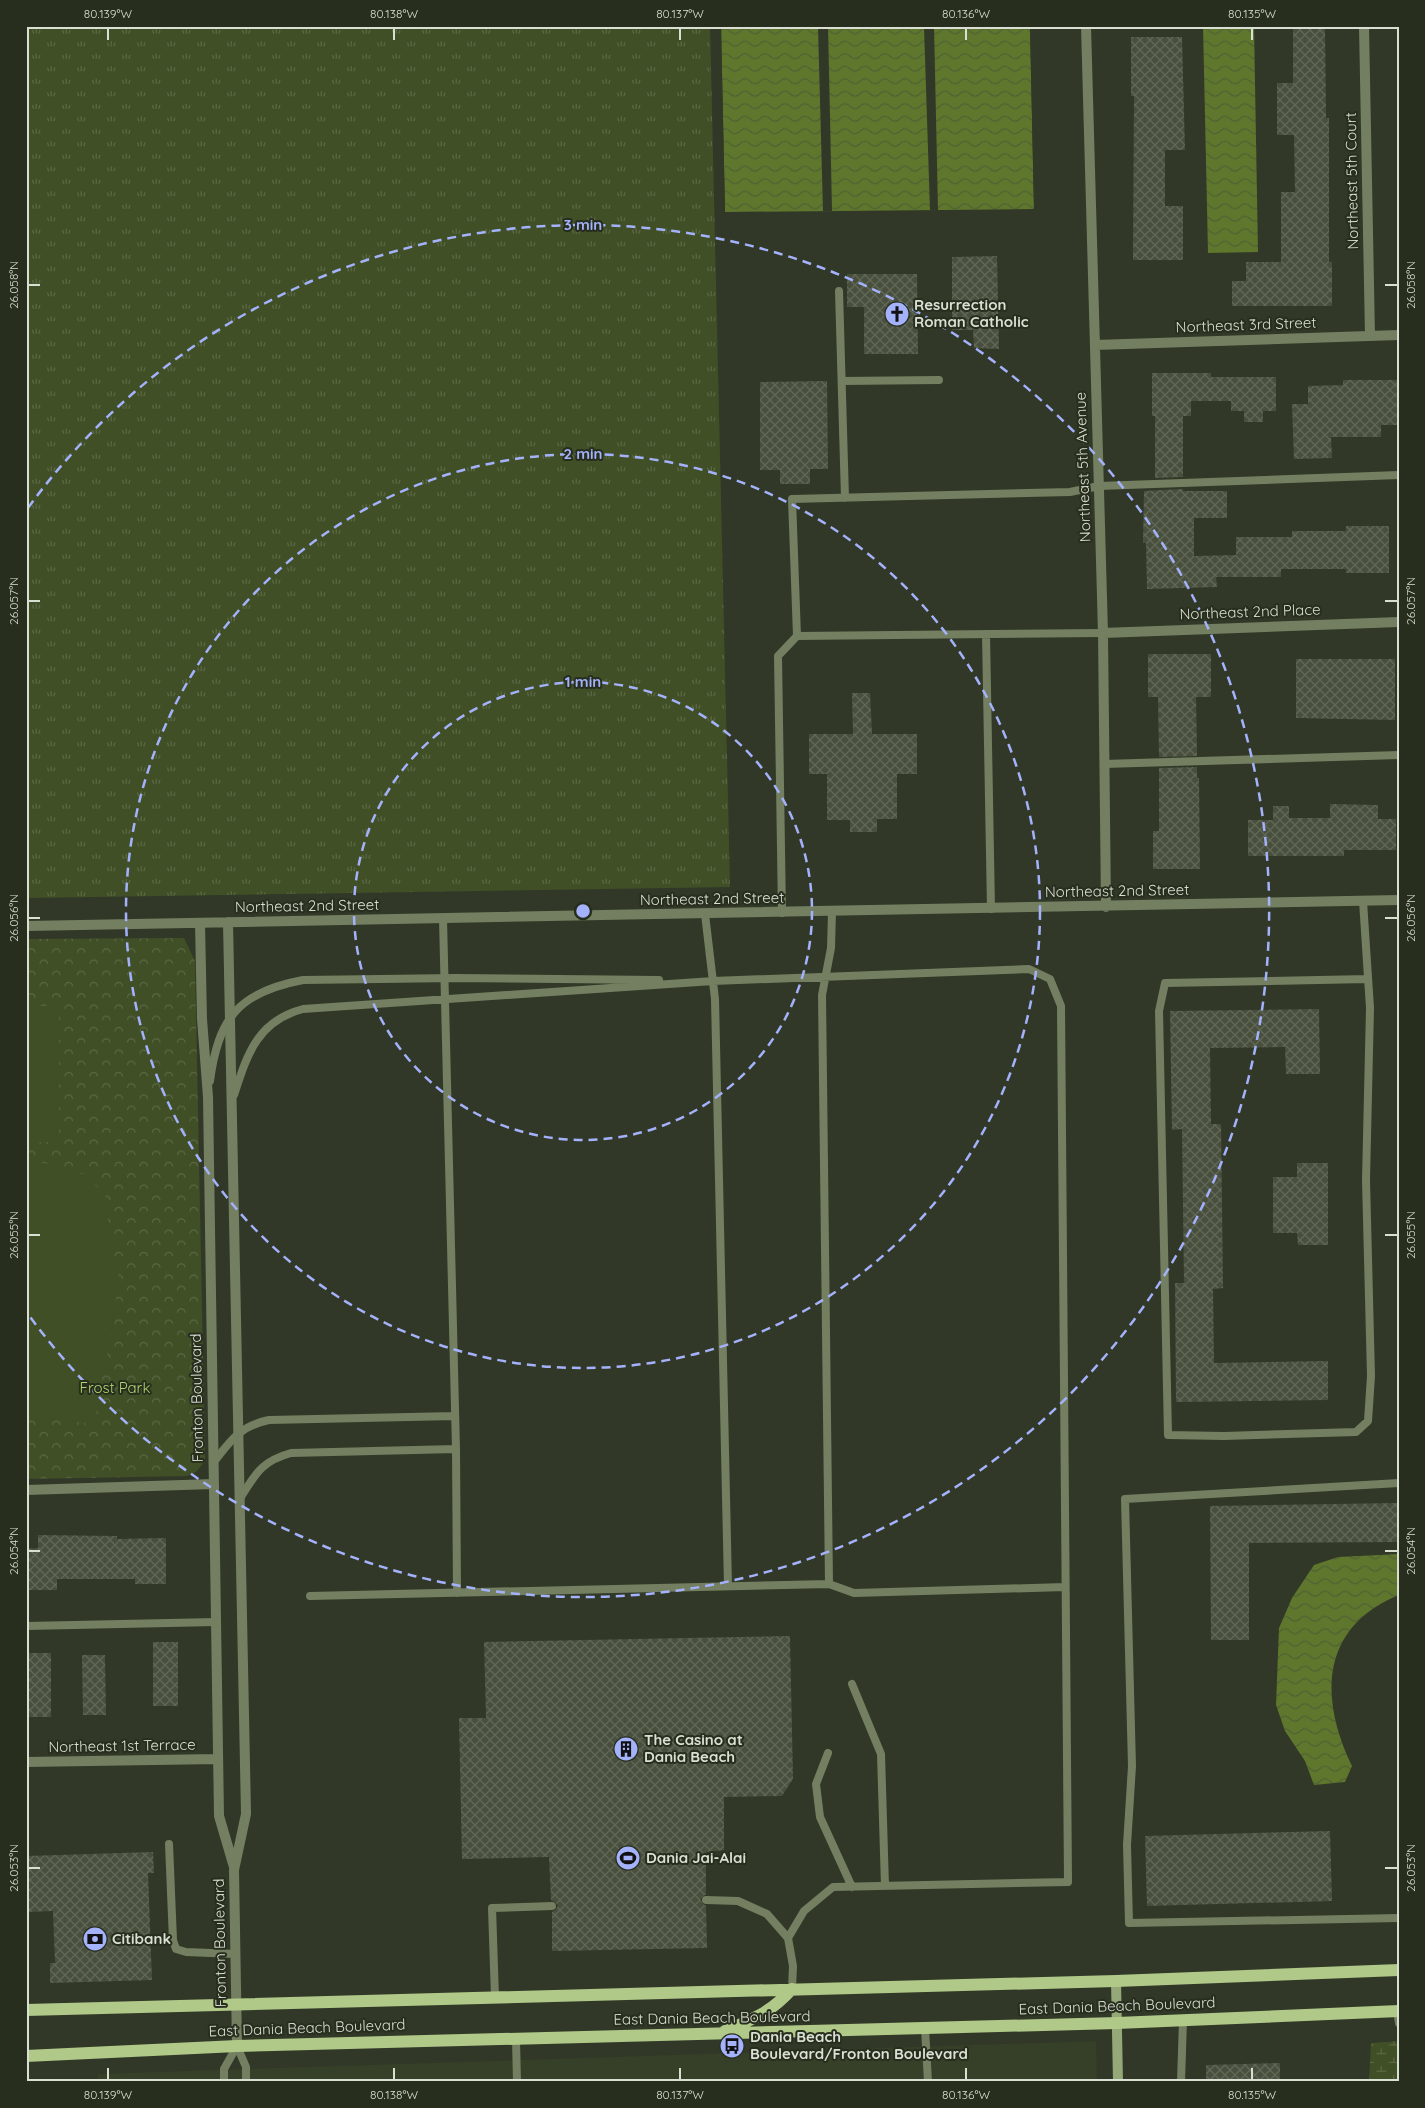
<svg xmlns="http://www.w3.org/2000/svg" width="1425" height="2108" viewBox="0 0 1425 2108" font-family="Quicksand,sans-serif">
  <defs>
    <pattern id="grass-tufts" width="24" height="20" patternUnits="userSpaceOnUse" patternTransform="scale(1.25)"><rect width="24" height="20" fill="#404f26"/><path d="M3 7l-1-3M5 7V3M7 7l1-3M15 17l-1-3M17 17v-4M19 17l1-3" fill="none" stroke="#5b6845"/></pattern>
    <pattern id="wetland-marsh" width="20" height="14" patternUnits="userSpaceOnUse" patternTransform="scale(1.25)"><rect width="20" height="14" fill="#404f26"/><path d="M1 5h8M5 5V1M11 12h8M15 12V8" fill="none" stroke="#5b6845"/></pattern>
    <pattern id="park-crowns" width="20" height="18" patternUnits="userSpaceOnUse" patternTransform="scale(1.25)"><rect width="20" height="18" fill="#404f26"/><path d="M2 6a3 3 0 1 1 6 0M12 15a3 3 0 1 1 6 0" fill="none" stroke="#5b6845"/></pattern>
    <pattern id="water-waves" width="16" height="10" patternUnits="userSpaceOnUse" patternTransform="scale(1.25)"><rect width="16" height="10" fill="#5e772c"/><path d="M0 5q4-4 8 0t8 0" fill="none" stroke="#516035"/></pattern>
    <pattern id="building-cross-hatch" width="8" height="8" patternUnits="userSpaceOnUse" patternTransform="scale(1.25)"><rect width="8" height="8" fill="#484f3d"/><path d="M0 0l8 8M0 8l8-8" fill="none" stroke="#626858"/></pattern>
  </defs>
  <rect width="100%" height="100%" fill="#313827"/>
  <!-- built -->
  <path fill="#363f27" d="M1096 2041 1097 2082H98V2074Z"/>
  <!-- grass -->
  <path fill="url(#grass-tufts)" d="M26 26H710L730 887 26 898Z"/>
  <!-- wetland -->
  <path fill="url(#wetland-marsh)" d="M1399 2041V2082H1369L1371 2043Z"/>
  <!-- park -->
  <path fill="url(#park-crowns)" d="M184 938 195 961 205 1461 196 1472 187 1476 26 1479V939Z"/>
  <!-- garden -->
  <path fill="#404f26" d="M26 1006H59V1142H26Z
    M26 1158 86 1175 107 1198 108 1226 119 1278 104 1375H101L96 1414 84 1423 45 1417 44 1421 26 1418Z"/>
  <!-- water -->
  <path fill="url(#water-waves)" d="M721 26H1030L1034 209 725 212Z
    M1203 26H1254L1258 252 1208 253Z
    M1399 1554V1595C1320 1627 1319 1698 1352 1766L1345 1782 1314 1785 1305 1761 1285 1731 1276 1705 1279 1628 1292 1598 1314 1565 1338 1557Z"/>
  <!-- pier -->
  <path fill="#313827" d="M719 26H721L725 212H723Z
    M818 26H828L832 211H823Z
    M924 26H934L938 210H930Z
    M1030 26H1033L1037 209H1034Z"/>
  <!-- building -->
  <path fill="url(#building-cross-hatch)" d="M1293 26H1325L1326 118H1329V262H1332V306H1232V281H1246V262H1281V192H1295L1294 135H1277V83H1293Z
    M1131 37H1182L1185 150H1165V206H1183V260H1133L1134 96H1131Z
    M997 256 999 349 974 348 973 330H952V257Z
    M847 274H917L918 354H864V307H847Z
    M1152 373H1211V377H1276V411H1263V422H1244V411H1231V401H1191V416H1183V477L1155 478V416H1152Z
    M1343 380H1399V425H1381V437H1331L1332 458 1294 459 1292 404H1308V386L1343 385Z
    M827 381 828 469H810V484H780V470H760V382Z
    M1183 489V491H1227V518H1194V556L1236 555V537H1292V531H1346V526H1389V573H1346V569H1281V577H1216L1217 587 1147 589 1146 543H1143L1144 491Z
    M1148 654H1211V697H1196L1197 756 1159 757 1158 697H1148Z
    M1296 659H1395V720L1296 718Z
    M852 693H870L872 734H917V774H897V819H877V832H850V820H827V774H809V734H853Z
    M1197 767V778H1199L1200 869H1153V831H1159V768Z
    M1330 804 1378 805V819H1396V850H1344V856H1248V820H1273V806H1289V818H1330Z
    M1319 1009 1320 1074H1286L1285 1047 1210 1048 1211 1124H1221L1223 1288 1213 1289 1214 1363 1328 1361V1400L1176 1402 1175 1283H1184L1182 1129 1172 1130 1170 1011Z
    M1297 1163H1328V1245H1298L1297 1233H1273V1177H1297Z
    M1399 1503V1542L1249 1543V1640H1211L1210 1506Z
    M38 1535 117 1536V1539L166 1538V1584H135V1579H57V1590H26V1549L38 1548Z
    M790 1636 793 1779 782 1796 724 1797V1850L706 1852V1894L700 1899 703 1904 706 1906 707 1948 552 1951V1912L555 1910 558 1906 556 1903 551 1900 549 1857 462 1859 459 1718H486L484 1642Z
    M153 1642H178V1706H153Z
    M26 1653H51V1717H26Z
    M82 1655H105L106 1715H83Z
    M1330 1831 1332 1901 1147 1906 1145 1836Z
    M153 1852 154 1873H148L152 1980 50 1983V1963H55L53 1911 26 1912V1856Z
    M1280 2063V2082H1206V2065Z"/>
  <g fill="none" stroke-linecap="round" stroke-linejoin="round">
    <!-- lane -->
    <path stroke="#737f60" stroke-width="8" d="M839 291 845 498
      M842 381 939 380
      M1103 633 797 636 792 499 1070 492 1099 486 1399 475
      M986 634 991 909
      M1104 764 1399 755
      M1363 901 1370 1008 1366 1180 1371 1376 1368 1421 1356 1432 1224 1436 1168 1435 1159 1011 1165 983 1368 979
      M782 913 778 656 797 636
      M705 914 715 999 728 1586
      M443 919 456 1449 457 1593
      M210 1081C218 1019 238 992 303 980L456 978 659 980
      M234 1095C247 1055 257 1021 303 1009L713 981 1029 969 1050 979 1061 1006 1068 1882 833 1887 804 1911 788 1938
      M213 1463C231 1440 240 1426 269 1420L455 1416
      M1399 1483 1125 1499 1132 1766 1127 1845 1129 1923 1399 1918
      M241 1497C256 1473 262 1461 291 1453L456 1449
      M829 1584 822 995 831 948 832 912
      M310 1596 829 1584 854 1593 1065 1587
      M26 1626 216 1622
      M852 1684 881 1754 885 1886
      M828 1753 816 1784 820 1817 852 1887
      M169 1844 173 1940 176 1949 186 1952 236 1954
      M706 1900 738 1901 767 1914 788 1938 793 1966 792 1989
      M495 1997 492 1908 552 1906
      M1397 2011 1399 2023
      M925 2028 928 2082
      M516 2039 517 2082
      M237 2046 246 2067V2082
      M224 2082V2069L237 2046
      M1181 2082 1183 2020"/>
    <!-- street -->
    <path stroke="#737f60" stroke-width="10" d="M1086 26 1103 633 1106 907
      M1364 26 1370 336
      M1095 345 1399 335
      M1103 633 1399 622
      M228 922 246 1814 234 1870 237 2046
      M200 923 202 1019 208 1097 219 1816 234 1867
      M26 926 1399 900
      M26 1490 214 1484
      M26 1762 218 1759"/>
    <!-- secondary -->
    <path stroke="#95a877" stroke-width="10" d="M1116 1981 1118 2082"/>
    <!-- primary -->
    <path stroke="#b0c888" stroke-width="12" d="M26 2010 1116 1981 1399 1970
      M725 2031C755 2018 770 2013 792 1989
      M26 2056 237 2046 1117 2023 1399 2011"/>
  </g>
  <!-- ticks -->
  <path fill="none" stroke="#dadfd4" stroke-width="2" d="M108 28V40M394 28V40M680 28V40M966 28V40M1252 28V40M28 285H40M1385 285H1398M28 601H40M1385 601H1398M28 918H40M1385 918H1398M28 1235H40M1385 1235H1398M28 1551H40M1385 1551H1398M28 1868H40M1385 1868H1398M108 2068V2080M394 2068V2080M680 2068V2080M966 2068V2080M1252 2068V2080"/>
  <!-- distance rings -->
  <g fill="none" stroke="#a4b2fc" stroke-width="2.5" stroke-dasharray="9 6">
    <circle cx="583" cy="911" r="229"/>
    <circle cx="583" cy="911" r="457"/>
    <path d="M28 508A686 686 0 1 1 28 1314"/>
  </g>
  <!-- icons -->
  <defs>
    <symbol id="church-disc" viewBox="-11 -11 22 22"><circle r="9.5" fill="#a4b2fc" stroke="#272e1d"/><path d="M-1.2-6h2.4v3.5h3.3v2.4h-3.3V6h-2.4V-.1h-3.3v-2.4h3.3Z" fill="#111"/></symbol>
    <symbol id="building-disc" viewBox="-11 -11 22 22"><circle r="9.5" fill="#a4b2fc" stroke="#272e1d"/><path d="M-4-6H4V6H1V3H-1V6H-4ZM-2.5-4.3h1.7v1.8h-1.7ZM.8-4.3h1.7v1.8H.8ZM-2.5-1h1.7V.8h-1.7ZM.8-1h1.7V.8H.8Z" fill="#111"/></symbol>
    <symbol id="stadium-disc" viewBox="-11 -11 22 22"><circle r="9.5" fill="#a4b2fc" stroke="#272e1d"/><path d="M0-5a6.5 5 0 1 0 0 10a6.5 5 0 1 0 0-10ZM-3.5-1.8h7v3.6h-7Z" fill="#111"/></symbol>
    <symbol id="bank-disc" viewBox="-11 -11 22 22"><circle r="9.5" fill="#a4b2fc" stroke="#272e1d"/><path d="M-6-4H6V4H-6ZM0-2.3a2.3 2.3 0 1 0 0 4.6a2.3 2.3 0 1 0 0-4.6Z" fill="#111"/></symbol>
    <symbol id="bus-disc" viewBox="-11 -11 22 22"><circle r="9.5" fill="#a4b2fc" stroke="#272e1d"/><path d="M-5-6H5V4H4V6H2V4H-2V6H-4V4H-5ZM-3.5-4V0h7V-4ZM-3.5 1.2v1.5H-2V1.2ZM2 1.2v1.5H3.5V1.2Z" fill="#111"/></symbol>
  </defs>
  <g fill-rule="evenodd">
    <use href="#church-disc" x="883" y="300" width="28" height="28"/>
    <use href="#building-disc" x="612" y="1735" width="28" height="28"/>
    <use href="#stadium-disc" x="614" y="1844" width="28" height="28"/>
    <use href="#bank-disc" x="81" y="1925" width="28" height="28"/>
    <use href="#bus-disc" x="718" y="2032" width="28" height="28"/>
  </g>
  <g text-anchor="middle" stroke-width="4" stroke-linejoin="round" paint-order="stroke">
    <!-- street labels -->
    <g font-size="15" fill="#dadfd4" stroke="#272e1d">
      <text transform="translate(1352 181) rotate(-91)" y="5">Northeast 5th Court</text>
      <text transform="translate(1246 325) rotate(-2)" y="5">Northeast 3rd Street</text>
      <text transform="translate(1083 467) rotate(-92)" y="5">Northeast 5th Avenue</text>
      <text transform="translate(1250 612) rotate(-2)" y="5">Northeast 2nd Place</text>
      <text transform="translate(1117 891) rotate(-1)" y="5">Northeast 2nd Street</text>
      <text transform="translate(712 899) rotate(-1)" y="5">Northeast 2nd Street</text>
      <text transform="translate(307 906) rotate(-1)" y="5">Northeast 2nd Street</text>
      <text transform="translate(197 1398) rotate(-91)" y="5">Fronton Boulevard</text>
      <text transform="translate(122 1746) rotate(-1)" y="5">Northeast 1st Terrace</text>
      <text transform="translate(220 1943) rotate(-91)" y="5">Fronton Boulevard</text>
      <text transform="translate(1117 2006) rotate(-2)" y="5">East Dania Beach Boulevard</text>
      <text transform="translate(712 2018) rotate(-1)" y="5">East Dania Beach Boulevard</text>
      <text transform="translate(307 2028) rotate(-2)" y="5">East Dania Beach Boulevard</text>
    </g>
    <!-- poi labels -->
    <g font-size="15" font-weight="bold" fill="#dadfd4" stroke="#272e1d" text-anchor="start">
      <text x="914" y="310">Resurrection<tspan x="914" dy="17">Roman Catholic</tspan></text>
      <text x="644" y="1745">The Casino at<tspan x="644" dy="17">Dania Beach</tspan></text>
      <text x="646" y="1863">Dania Jai-Alai</text>
      <text x="112" y="1944">Citibank</text>
      <text x="750" y="2042">Dania Beach<tspan x="750" dy="17">Boulevard/Fronton Boulevard</tspan></text>
    </g>
    <!-- park labels -->
    <g font-size="15" fill="#b2d670" stroke="#272e1d">
      <text x="115" y="1393">Frost Park</text>
    </g>
  </g>
  <circle cx="583" cy="911" r="8" fill="#a4b2fc" stroke="#272e1d" stroke-width="2.5"/>
  <g font-size="15" text-anchor="middle" font-weight="bold" fill="#a4b2fc" stroke="#272e1d" stroke-width="4" stroke-linejoin="round" paint-order="stroke">
    <text x="583" y="230">3 min</text>
    <text x="583" y="459">2 min</text>
    <text x="583" y="687">1 min</text>
  </g>
  <!-- border -->
  <rect width="1425" height="2108" fill="none" stroke="#272e1d" stroke-width="55"/>
  <rect x="28" y="28" width="1370" height="2052" fill="none" stroke="#dadfd4" stroke-width="2"/>
  <g font-size="12" text-anchor="middle" fill="#dadfd4">
    <text x="108" y="18">80.139°W</text>
    <text x="394" y="18">80.138°W</text>
    <text x="680" y="18">80.137°W</text>
    <text x="966" y="18">80.136°W</text>
    <text x="1252" y="18">80.135°W</text>
    <text transform="translate(14 285) rotate(-90)" y="4">26.058°N</text>
    <text transform="translate(1411 285) rotate(-90)" y="4">26.058°N</text>
    <text transform="translate(14 601) rotate(-90)" y="4">26.057°N</text>
    <text transform="translate(1411 601) rotate(-90)" y="4">26.057°N</text>
    <text transform="translate(14 918) rotate(-90)" y="4">26.056°N</text>
    <text transform="translate(1411 918) rotate(-90)" y="4">26.056°N</text>
    <text transform="translate(14 1235) rotate(-90)" y="4">26.055°N</text>
    <text transform="translate(1411 1235) rotate(-90)" y="4">26.055°N</text>
    <text transform="translate(14 1551) rotate(-90)" y="4">26.054°N</text>
    <text transform="translate(1411 1551) rotate(-90)" y="4">26.054°N</text>
    <text transform="translate(14 1868) rotate(-90)" y="4">26.053°N</text>
    <text transform="translate(1411 1868) rotate(-90)" y="4">26.053°N</text>
    <text x="108" y="2099">80.139°W</text>
    <text x="394" y="2099">80.138°W</text>
    <text x="680" y="2099">80.137°W</text>
    <text x="966" y="2099">80.136°W</text>
    <text x="1252" y="2099">80.135°W</text>
  </g>
</svg>
